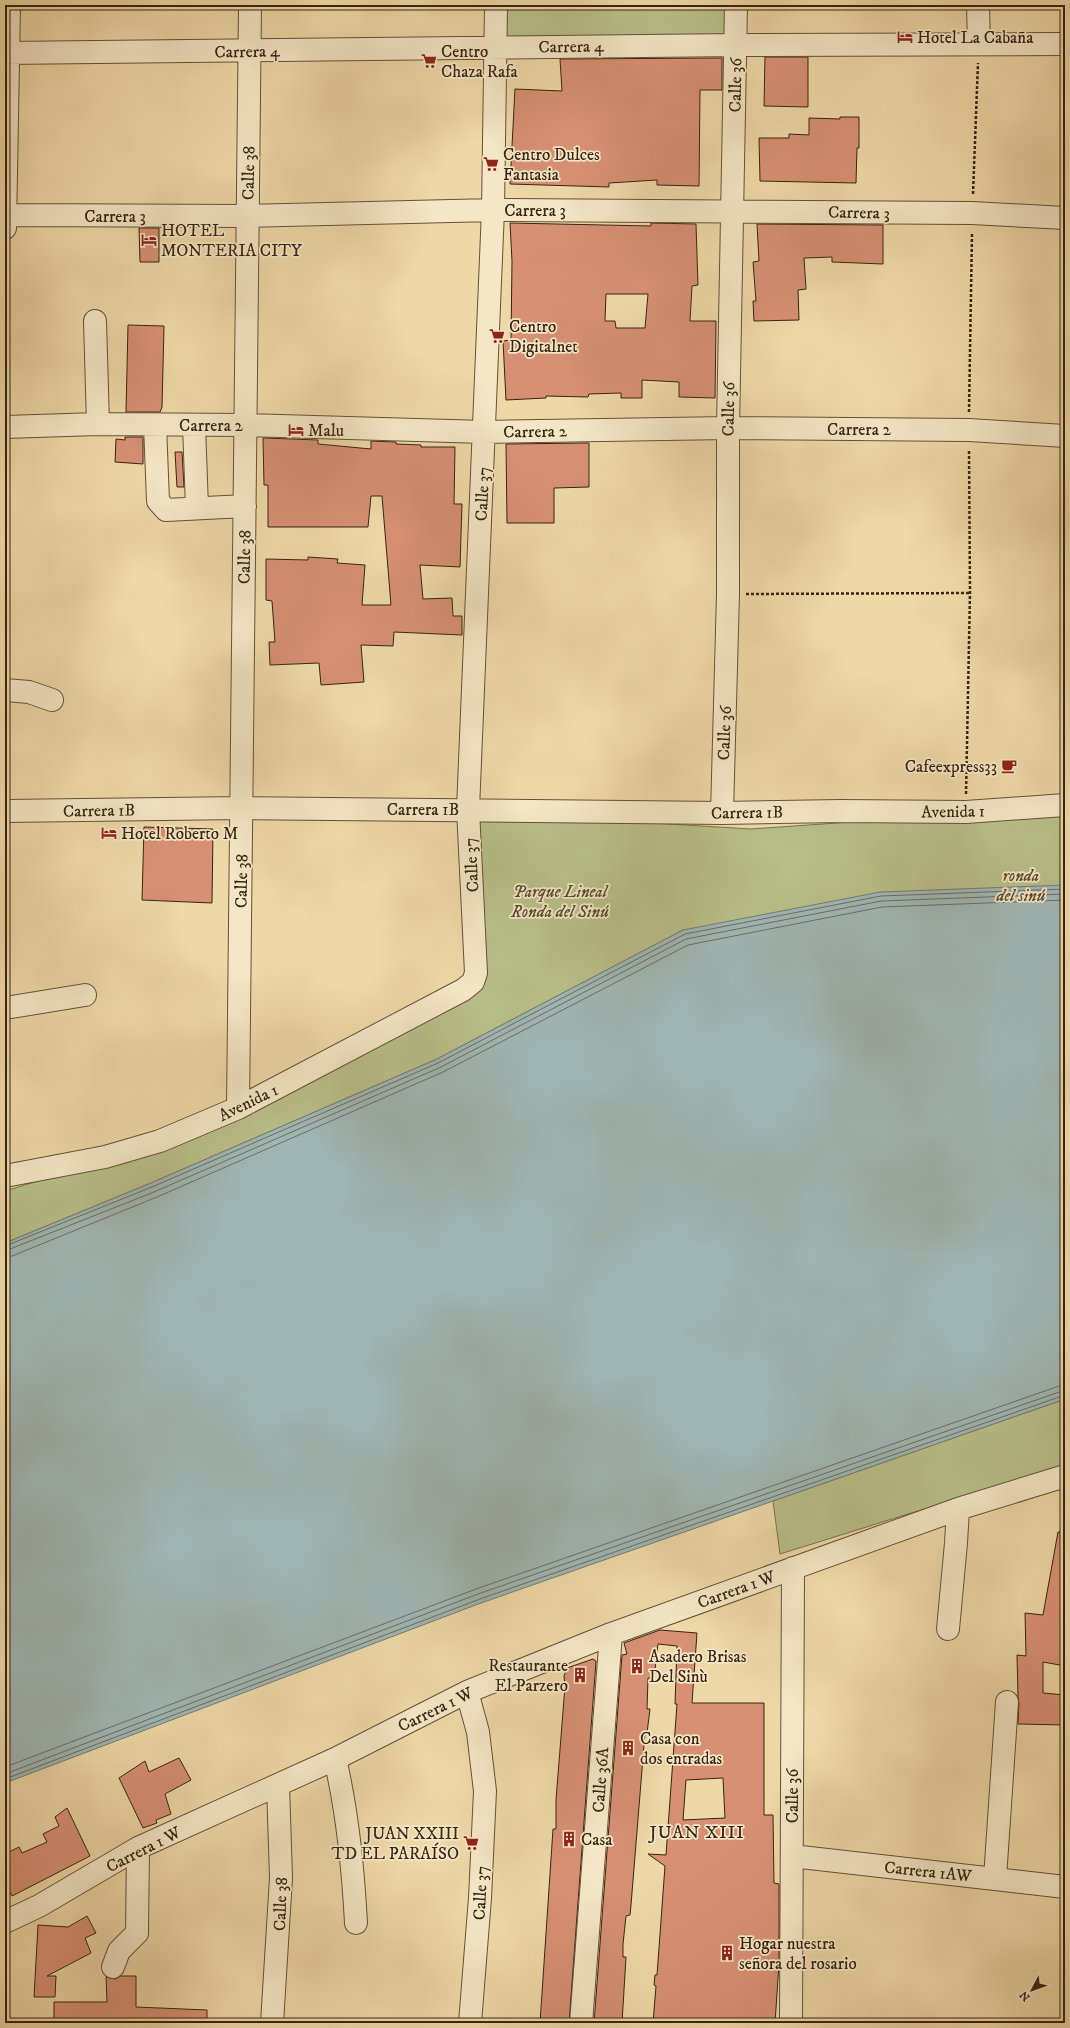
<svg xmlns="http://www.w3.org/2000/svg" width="1070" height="2028" viewBox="0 0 1070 2028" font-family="'IM FELL DW Pica',serif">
  <rect width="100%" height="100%" fill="#eed8a7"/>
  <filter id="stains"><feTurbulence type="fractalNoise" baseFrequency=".005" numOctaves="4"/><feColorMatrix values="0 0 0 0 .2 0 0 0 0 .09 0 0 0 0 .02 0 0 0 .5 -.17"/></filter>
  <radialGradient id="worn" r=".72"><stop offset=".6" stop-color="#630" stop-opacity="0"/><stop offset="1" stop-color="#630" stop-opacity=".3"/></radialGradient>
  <!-- green -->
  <path fill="#b8bf88" stroke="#78724c" d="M504 5H729L728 40 504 37Z
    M1065 807V917L683 930 437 1059 151 1183 5 1243V1191L138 1151 475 987 471 812 751 829Z
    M1065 1399V1465L780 1554 773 1501Z"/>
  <!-- water -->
  <path fill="#9fb6b4" stroke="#757c73" d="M1065 885V1399L481 1603 5 1783V1243L151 1183 437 1059 683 930 880 892Z"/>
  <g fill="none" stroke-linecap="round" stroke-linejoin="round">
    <!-- shore -->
    <path stroke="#6b6d62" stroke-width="1" d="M5 1246 152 1187 438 1063 685 934 881 896 1065 889
      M5 1251 154 1192 441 1067 686 939 881 901 1065 894
      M5 1257 12 1256 157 1197 443 1072 688 945 882 907 1065 900
      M5 1767 476 1589 1065 1384
      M5 1774 478 1594 1065 1390
      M5 1779 480 1599 1065 1395"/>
  </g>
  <!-- building -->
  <path fill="#d79074" stroke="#372411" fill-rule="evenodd" d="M765 57H808V107L764 106Z
    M722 58V90H700L699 186 657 185V180L609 183V187L510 184 515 89 562 91 560 59Z
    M840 117H859V148H857L856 183 760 181 759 138H789V134L809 135V118L840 119Z
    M510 223 651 226V223L696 224 698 285 692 286 690 321H716L715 398 679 397V382L642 380V398H621V393L589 394 588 397 546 396V398L506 400 503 341 511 340 512 261ZM606 294H648L645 328H616L615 321H605Z
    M757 224 883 225V264L832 262V257L804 258 806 289 798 290 799 320 754 321 753 301H756L753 262 759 261Z
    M139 228H159V262H140Z
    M128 325 164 326 162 407 160 412H126Z
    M125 437H143V464L115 462 116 439 125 440Z
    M263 438 318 440V444L371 449V441L396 442V444L421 445V447H455L454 504H462L460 567 420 565 423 599 452 598 453 616H462V635L394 632 393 646 361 645 364 682 321 685 319 663 270 665 269 642H275L272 601 266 600V559L308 560V557L338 559 337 563 365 565 362 605H391L382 496H371L368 527H268V485H264Z
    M589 443V487L554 488V523H507L506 444Z
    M175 452H182L184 487H177Z
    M144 827 213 829 212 903 142 900Z
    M1058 1532H1065V1666L1043 1662V1693L1065 1695V1725L1018 1724 1019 1703 1018 1696 1017 1655 1026 1656 1025 1613 1043 1615Z
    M660 1630 697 1633 692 1703H764V1815H773L774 1883 779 1884V1964L775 2023H653L656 1986 654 1985 655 1975H657L665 1866 648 1854 666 1855 677 1704H675L677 1646 658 1644 654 1678H648L647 1709H650L647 1733H645L631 1905 630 1915 626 1916 623 1944V1957H626L622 2023H594L622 1655 627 1654 624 1643ZM723 1778 725 1818 683 1820 686 1780Z
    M593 1659 596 1661 569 2023H540L553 1829H556V1800L565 1686 564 1676 567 1668Z
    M179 1758 191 1780 165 1794 171 1814 156 1820 157 1823 143 1828 119 1778 145 1761 149 1772Z
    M67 1808 90 1856 12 1896 10 1892 5 1893V1854L19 1847 22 1853 47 1842 43 1834 59 1826 55 1817Z
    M87 1916 96 1933 85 1938 91 1953 47 1976H56L55 1997H34L38 1925 68 1927Z
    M121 1976H136V2007L207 2010V2023H54V2002H107L106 1977 115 1979Z"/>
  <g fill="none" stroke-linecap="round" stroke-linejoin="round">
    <defs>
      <path id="minor" d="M978 5 979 44
        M5 53 736 45 1065 44
        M5 215 248 216 493 210 972 213 1065 218
        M5 228 9 5
        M95 321 98 424
        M155 425 158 501 166 510 245 506
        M194 425 197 508
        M5 427 98 424 246 425 485 432 728 428 969 430 1065 436
        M5 690 29 692 52 700
        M5 811 241 808 722 813 840 811 966 812 1065 805
        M722 813 728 594V428L736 5
        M5 1008 85 995
        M238 1108 250 5
        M5 1176 105 1157 160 1141 238 1108 463 990 473 982 476 973 468 809 493 210 496 5
        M948 1629 956 1543 958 1509
        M467 1692 478 1732 485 1791 480 1898 470 2023
        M335 1759C348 1814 353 1867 356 1923
        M792 1856 1065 1887
        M995 1878 1007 1702
        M5 1922 39 1906 138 1848 335 1759 467 1692 611 1634 958 1509 1065 1476
        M113 1967 119 1951 137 1933 138 1848
        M272 2023 281 1878 278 1785
        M581 2023 611 1634
        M791 2023 793 1568"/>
    </defs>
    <!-- minor casing -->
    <use href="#minor" stroke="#655136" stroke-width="24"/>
    <!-- path -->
    <path stroke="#372411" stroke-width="2.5" stroke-dasharray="3 2" stroke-linecap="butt" d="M973 194 978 63
      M969 412 972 233
      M746 594 970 593
      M966 794 970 593 969 449"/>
    <!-- minor -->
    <use href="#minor" stroke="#f4e6c6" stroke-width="22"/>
  </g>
  <!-- icons -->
  <defs>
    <symbol id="hotel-bare" viewBox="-9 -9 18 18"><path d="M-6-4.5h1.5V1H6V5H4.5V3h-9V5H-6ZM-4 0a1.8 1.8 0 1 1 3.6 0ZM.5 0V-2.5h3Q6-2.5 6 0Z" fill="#8f2418" stroke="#f4e6c6" stroke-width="2.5" paint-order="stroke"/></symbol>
    <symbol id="supermarket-bare" viewBox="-9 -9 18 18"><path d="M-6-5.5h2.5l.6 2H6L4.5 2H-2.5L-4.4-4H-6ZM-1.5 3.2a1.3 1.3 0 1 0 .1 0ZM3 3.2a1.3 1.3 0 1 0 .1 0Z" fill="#8f2418" stroke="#f4e6c6" stroke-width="2.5" paint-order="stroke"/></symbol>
    <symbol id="cafe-bare" viewBox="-9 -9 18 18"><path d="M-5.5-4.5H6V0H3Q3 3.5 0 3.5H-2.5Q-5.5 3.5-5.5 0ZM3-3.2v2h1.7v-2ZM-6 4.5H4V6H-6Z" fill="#8f2418" stroke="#f4e6c6" stroke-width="2.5" paint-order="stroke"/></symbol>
    <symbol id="building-bare" viewBox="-9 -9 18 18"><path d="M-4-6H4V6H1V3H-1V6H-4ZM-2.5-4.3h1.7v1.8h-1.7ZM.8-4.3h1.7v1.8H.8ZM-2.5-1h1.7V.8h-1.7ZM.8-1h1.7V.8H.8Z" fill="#8f2418" stroke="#f4e6c6" stroke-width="2.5" paint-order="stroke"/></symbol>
  </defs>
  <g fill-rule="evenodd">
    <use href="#hotel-bare" x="894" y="26" width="22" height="22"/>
    <use href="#supermarket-bare" x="418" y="50" width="22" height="22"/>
    <use href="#supermarket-bare" x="480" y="153" width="22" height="22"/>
    <use href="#hotel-bare" x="138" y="229" width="22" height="22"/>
    <use href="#supermarket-bare" x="486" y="325" width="22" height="22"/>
    <use href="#hotel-bare" x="285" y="419" width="22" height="22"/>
    <use href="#cafe-bare" x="998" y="755" width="22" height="22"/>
    <use href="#hotel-bare" x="98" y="822" width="22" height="22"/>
    <use href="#building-bare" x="626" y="1655" width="22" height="22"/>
    <use href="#building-bare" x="569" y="1664" width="22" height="22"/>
    <use href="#building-bare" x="617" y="1737" width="22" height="22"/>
    <use href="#building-bare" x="558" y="1828" width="22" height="22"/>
    <use href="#supermarket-bare" x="460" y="1832" width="22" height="22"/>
    <use href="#building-bare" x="716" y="1942" width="22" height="22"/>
  </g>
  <g text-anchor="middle" stroke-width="3.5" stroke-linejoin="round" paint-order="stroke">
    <!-- poi labels -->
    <g font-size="17" fill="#372411" stroke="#f4e6c6" text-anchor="start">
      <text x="917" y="43">Hotel La Cabaña</text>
      <text x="441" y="57">Centro<tspan x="441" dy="20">Chaza Rafa</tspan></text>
      <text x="503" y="160">Centro Dulces<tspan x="503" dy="20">Fantasia</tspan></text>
      <text x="161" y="236">HOTEL<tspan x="161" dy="20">MONTERIA CITY</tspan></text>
      <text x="509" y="332">Centro<tspan x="509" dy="20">Digitalnet</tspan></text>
      <text x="308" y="436">Malu</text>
      <text x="997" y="772" text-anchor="end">Cafeexpress33</text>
      <text x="121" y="839">Hotel Roberto M</text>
      <text x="649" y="1662">Asadero Brisas<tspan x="649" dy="20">Del Sinù</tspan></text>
      <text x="568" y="1671" text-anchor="end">Restaurante<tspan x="568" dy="20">El Parzero</tspan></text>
      <text x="640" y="1744">Casa con<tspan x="640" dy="20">dos entradas</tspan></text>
      <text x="459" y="1839" text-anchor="end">JUAN XXIII<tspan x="459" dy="20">TD EL PARAÍSO</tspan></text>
      <text x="581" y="1845">Casa</text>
      <text x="739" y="1949">Hogar nuestra<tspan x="739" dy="20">señora del rosario</tspan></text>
    </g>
    <!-- street labels -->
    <g font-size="17" fill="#372411" stroke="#f4e6c6">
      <text transform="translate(571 46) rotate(-1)" y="6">Carrera 4</text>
      <text transform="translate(247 51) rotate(-1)" y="6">Carrera 4</text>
      <text transform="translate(735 85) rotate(-89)" y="6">Calle 36</text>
      <text transform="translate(248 173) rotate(-89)" y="6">Calle 38</text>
      <text x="535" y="216">Carrera 3</text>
      <text transform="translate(859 212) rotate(1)" y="6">Carrera 3</text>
      <text x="115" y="222">Carrera 3</text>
      <text transform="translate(728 409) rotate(-89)" y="6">Calle 36</text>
      <text x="211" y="431">Carrera 2</text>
      <text x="859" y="435">Carrera 2</text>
      <text transform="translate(535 431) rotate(-1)" y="6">Carrera 2</text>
      <text transform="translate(482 494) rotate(-87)" y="6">Calle 37</text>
      <text transform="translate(244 557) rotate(-89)" y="6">Calle 38</text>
      <text transform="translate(724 733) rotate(-88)" y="6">Calle 36</text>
      <text x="423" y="815">Carrera 1B</text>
      <text transform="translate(99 810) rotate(-1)" y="6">Carrera 1B</text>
      <text transform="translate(953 811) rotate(-1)" y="6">Avenida 1</text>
      <text transform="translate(747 812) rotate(-1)" y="6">Carrera 1B</text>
      <text transform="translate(471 865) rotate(-93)" y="6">Calle 37</text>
      <text transform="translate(241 881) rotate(-89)" y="6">Calle 38</text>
      <text transform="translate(248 1102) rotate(-26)" y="6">Avenida 1</text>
      <text transform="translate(736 1589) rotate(-20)" y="6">Carrera 1 W</text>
      <text transform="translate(435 1709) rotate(-26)" y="6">Carrera 1 W</text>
      <text transform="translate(600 1780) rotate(-86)" y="6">Calle 36A</text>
      <text transform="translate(792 1796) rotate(-90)" y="6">Calle 36</text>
      <text transform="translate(143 1849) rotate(-27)" y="6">Carrera 1 W</text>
      <text transform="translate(928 1871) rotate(6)" y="6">Carrera 1AW</text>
      <text transform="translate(480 1893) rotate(-87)" y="6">Calle 37</text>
      <text transform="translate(280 1904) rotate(-88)" y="6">Calle 38</text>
    </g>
    <!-- park labels -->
    <g font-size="17" font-style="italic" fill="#574b2f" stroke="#f4e6c6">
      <text x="1021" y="881">ronda<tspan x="1021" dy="20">del sinú</tspan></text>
      <text x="560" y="897">Parque Lineal<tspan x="560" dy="20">Ronda del Sinú</tspan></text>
    </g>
    <!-- neighbourhood labels -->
    <g font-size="18" letter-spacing="1" fill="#372411" stroke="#f4e6c6">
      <text x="697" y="1838">JUAN XIII</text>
    </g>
  </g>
  <!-- margin -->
  <rect width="1070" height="2028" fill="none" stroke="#eed8a7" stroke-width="20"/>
  <rect x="6" y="6" width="1058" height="2016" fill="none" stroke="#372411" stroke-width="2"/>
  <rect x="10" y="10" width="1050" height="2008" fill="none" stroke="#372411"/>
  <!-- north arrow -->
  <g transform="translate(1032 1990) rotate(229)" stroke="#f4e6c6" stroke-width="3" paint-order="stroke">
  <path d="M0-3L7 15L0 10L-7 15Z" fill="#372411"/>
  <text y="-6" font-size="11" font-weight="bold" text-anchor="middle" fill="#372411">N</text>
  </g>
  <rect width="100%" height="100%" filter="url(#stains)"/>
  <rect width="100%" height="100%" fill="url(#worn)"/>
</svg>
